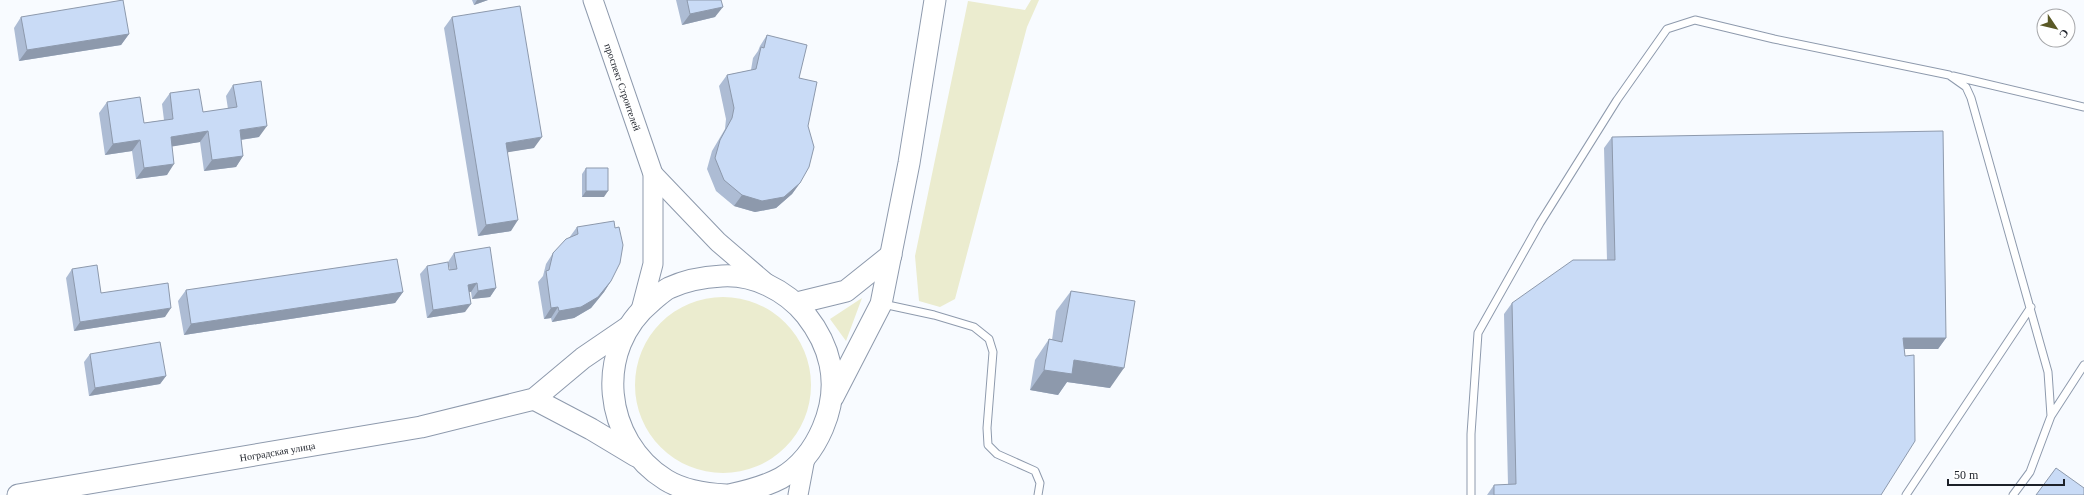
<svg xmlns="http://www.w3.org/2000/svg" width="2084" height="495" viewBox="0 0 2084 495" font-family="Georgia,serif">
  <rect width="100%" height="100%" fill="#f8fbff"/>
  <!-- green -->
  <path fill="#ebeccf" d="M1031 0H1039L1027 27 955 299 940 307 919 301 915 256 968 1 1025 10Z
    M635 385a88 88 0 1 1 176 0a88 88 0 1 1-176 0Z
    M862 298 846 341 830 319Z"/>
  <g fill="none" stroke-linecap="round" stroke-linejoin="round">
    <defs>
      <path id="lane" d="M1953 76 2084 107
        M883 304 934 315 974 327 989 339 993 352 987 428 988 445 997 454 1035 471 1040 483 1038 495
        M2051 416 2084 365
        M1471 495V434L1478 333 1540 223 1617 100 1667 29 1695 20 1774 39 1949 75 1966 87 1971 98 2048 372 2051 416 2030 472 2013 495
        M1906 495 2031 307"/>
      <g id="secondary">
        <path id="s1" d="M593 0 653 174V264L641 310"/>
        <path d="M653 174 718 242 767 284"/>
        <path d="M798 495 805 458"/>
      </g>
      <g id="primary">
        <path d="M797 303 846 291 891 255"/>
        <path d="M833 397 881 304 909 163 935 0"/>
        <path d="M534 399 591 429 636 456"/>
        <path id="s2" d="M18 495 421 427 534 399 583 358 627 328"/>
        <path d="M726 495C706 494 684 491 666 480 603 441 593 349 652 301 657 297 663 291 669 288 686 280 703 277 722 276 753 274 786 290 806 315 817 329 826 345 830 364 839 405 818 456 781 478 764 487 748 491 729 495"/>
      </g>
    </defs>
    <!-- lane casing -->
    <use href="#lane" stroke="#8e9aad" stroke-width="9"/>
    <!-- secondary casing -->
    <use href="#secondary" stroke="#8e9aad" stroke-width="21"/>
    <!-- primary casing -->
    <use href="#primary" stroke="#8e9aad" stroke-width="23"/>
    <!-- lane -->
    <use href="#lane" stroke="#fff" stroke-width="7"/>
    <!-- secondary -->
    <use href="#secondary" stroke="#fff" stroke-width="19"/>
    <!-- primary -->
    <use href="#primary" stroke="#fff" stroke-width="21"/>
  </g>
  <!-- wall -->
  <path fill="#adbcd4" d="M472 0H488L474 5Z
    M676 0H721L715 17 682 25Z
    M21 17 129 34 121 45 19 61 14 28Z
    M452 17 534 148 507 152 511 231 478 236 444 28Z
    M767 35 799 78 808 126 800 183 792 194 776 208 755 212 734 206 716 191 707 169 712 151 725 129 726 119 719 86 727 75 751 70 753 58 758 51 760 46Z
    M233 85 259 137 241 140 243 156 236 167 204 171 200 142 172 146 167 175 136 179 132 151 105 155 99 113 107 102 144 123 164 120 162 104 170 93 203 112 228 109 226 96Z
    M1612 137 1946 338 1938 349H1904L1881 495H1487L1494 485H1508L1504 314 1512 303 1607 260 1604 148Z
    M586 168 604 197H582V174Z
    M577 227 611 281 604 292 591 308 574 318 552 322 551 318 544 319 538 282 543 276 546 264 553 253 569 238Z
    M454 253 496 288 490 297 472 299 471 292H469L465 312 427 318 420 274 427 266 450 270 448 262Z
    M72 269 101 293 165 317 74 331 66 278Z
    M186 290 403 292 395 303 184 335 178 301Z
    M1071 291 1110 388 1067 382 1058 395 1030 390 1035 360 1049 339 1052 340 1056 311Z
    M90 354 166 376 160 384 89 396 84 362Z"/>
  <!-- shaded-wall -->
  <path fill="#8d99ac" d="M477 0H488L474 5Z
    M723 7 715 17 682 25 690 14Z
    M129 34 121 45 19 61 27 50Z
    M267 126 259 137 232 141 240 130Z
    M208 131 200 142 163 148 171 137Z
    M542 137 534 148 498 154 506 143Z
    M140 140 132 151 105 155 113 144Z
    M243 156 236 167 204 171 212 160Z
    M174 164 167 175 136 179 144 168Z
    M800 183 792 194 776 208 755 212 734 206 742 195Z
    M586 191H608L604 197H582Z
    M518 220 511 231 478 236 486 225Z
    M611 281 604 292 591 308 574 318 552 322 559 311Z
    M477 283 471 292 462 293 468 285Z
    M496 288 490 297 472 299 478 291Z
    M403 292 395 303 184 335 191 324Z
    M471 304 465 312 427 318 433 310Z
    M558 307 551 318 544 319 551 308Z
    M171 308 165 317 74 331 80 322Z
    M1903 338H1946L1938 349H1896Z
    M1074 360 1124 368 1110 388 1067 382 1058 395 1030 390 1044 370Z
    M166 376 160 384 89 396 95 388Z"/>
  <!-- building -->
  <path fill="#c9dbf6" stroke="#8d99ac" d="M123 0 129 34 27 50 21 17Z
    M687 0H721L723 7 690 14Z
    M520 6 542 137 506 143 518 220 486 225 452 17Z
    M767 35 807 45 799 78 817 82 808 126 814 147 809 167 800 183 784 197 762 201 742 195 724 180 715 158 720 140 732 118 734 108 727 75 756 69 761 47 764 48Z
    M261 81 267 126 240 130 243 156 212 160 208 131 171 137 174 164 144 168 140 140 113 144 107 102 140 97 144 123 173 119 170 93 199 89 203 112 237 107 233 85Z
    M1943 131 1946 338H1903L1905 356 1914 355 1915 441 1881 495H1494V485L1516 484 1512 303 1573 260H1615L1612 137Z
    M586 168H608V191H586Z
    M614 221 615 228 619 227 623 245 620 263 611 281 598 297 581 307 559 311 558 307 551 308 546 271 549 270 553 253 566 239 578 234 577 227Z
    M490 247 496 288 478 291 477 283 468 285 471 304 433 310 427 266 448 262 449 270 457 269 454 253Z
    M397 259 403 292 191 324 186 290Z
    M97 265 101 293 168 283 171 308 80 322 72 269Z
    M1071 291 1135 301 1124 368 1074 360 1072 374 1044 370 1049 339 1062 342Z
    M160 342 166 376 95 388 90 354Z
    M2056 468 2084 488V495H2036Z"/>
  <g text-anchor="middle" stroke-width="3" stroke-linejoin="round" paint-order="stroke">
    <!-- street labels -->
    <g font-size="10" fill="#1d2129" stroke="#fff">
      <text dy="4" stroke="none"><textPath href="#s1" startOffset="92">проспект Строителей</textPath></text>
      <text dy="4" stroke="none"><textPath href="#s2" startOffset="263">Ноградская улица</textPath></text>
    </g>
  </g>
  <!-- north arrow -->
  <g transform="translate(2056 28) rotate(125)"><circle r="19" fill="#ffffff" stroke="#a5a6a9"/>
  <path d="M0-3L7 15L0 10L-7 15Z" fill="#5a5926"/>
  <text y="-6" font-size="11" font-weight="bold" text-anchor="middle" fill="#1d2129">С</text>
  </g>
  <!-- scale -->
  <path d="M1948 479v6h116v-6" fill="none" stroke="#1d2129" stroke-width="2"/>
  <text x="1954" y="479" font-size="12" fill="#1d2129" stroke="#ffffff" stroke-width="3" paint-order="stroke">50 m</text>
</svg>
